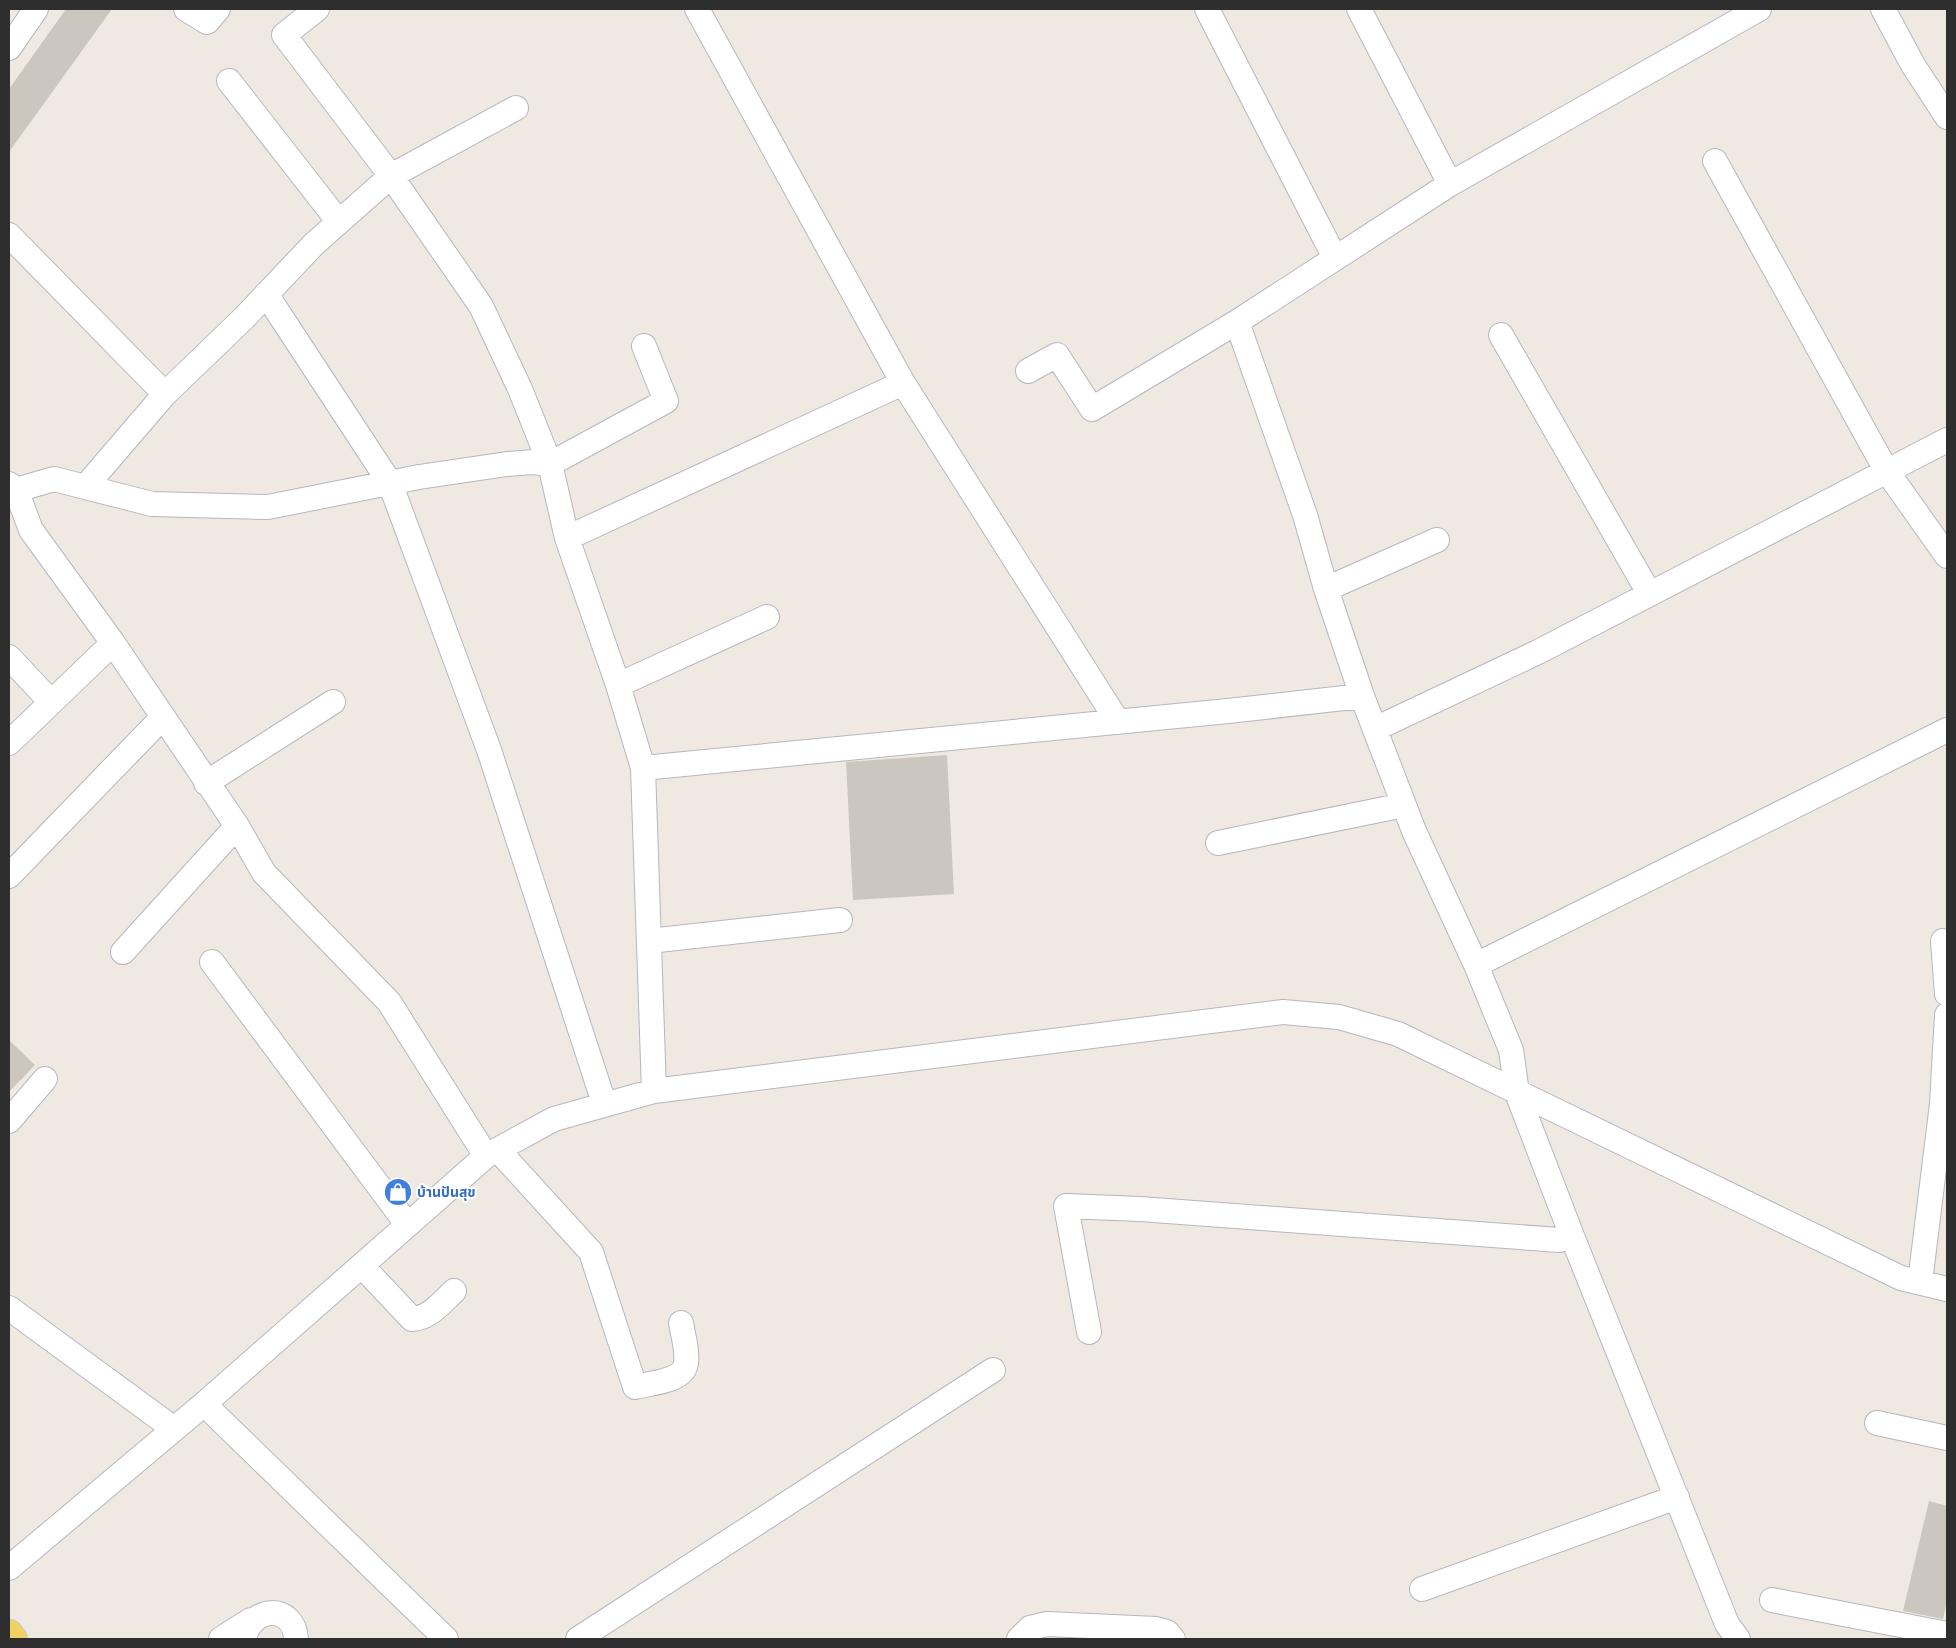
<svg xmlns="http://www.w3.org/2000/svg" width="1956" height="1648" viewBox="0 0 1956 1648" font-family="'Fira Sans','Noto Sans Thai',sans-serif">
  <rect width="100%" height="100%" fill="#efe9e1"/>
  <!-- building -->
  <path fill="#cbc7bf" d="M66 9H112L9 152V89Z
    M947 755 954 894 853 900 846 762Z
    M9 1040 35 1065 9 1092Z
    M1929 1501 1947 1506V1601L1943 1619 1903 1611Z"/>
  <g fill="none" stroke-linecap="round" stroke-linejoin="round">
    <defs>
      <path id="minor" d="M186 9 207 22 218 9
        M317 9 284 35 391 176 481 306 520 389 550 464 666 401 644 346
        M697 9 903 383 1118 722
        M1207 9 1335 258
        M1359 9 1450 184
        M1883 9 1913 65 1947 117
        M9 48 36 9
        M229 81 339 222
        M1715 161 1886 470 1947 556
        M9 235 165 394
        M266 294 390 483 489 750 604 1103
        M1501 335 1649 593
        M1028 371 1057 355 1092 409 1237 322
        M9 484 16 490 31 530 113 643 237 826 264 873 389 1002 486 1156
        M85 487 165 394 244 318 314 244 391 176 516 108
        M9 497 16 490 54 479 152 504 268 507 419 477 507 464 533 462 550 464 567 538 618 685 643 768 654 1091
        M567 538 903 383
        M1326 589 1437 540
        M9 657 51 702
        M618 685 767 617
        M1375 729 1538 652 1947 440
        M9 743 113 643
        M643 768 1228 711 1362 696
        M206 783 333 702
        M1218 843 1404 805
        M9 876 162 718
        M649 941 840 920
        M1943 941 1947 994
        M123 952 237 826
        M212 962 407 1224
        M1476 965 1947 730
        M9 1121 45 1079
        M498 1150 591 1252 635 1387C649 1383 684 1382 686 1363 688 1351 683 1335 681 1323
        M362 1266 412 1319C430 1318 441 1303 454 1291
        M1920 1282 1942 1104 1947 1015
        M9 1308 174 1429
        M1089 1332 1066 1206 1140 1209 1559 1240 1572 1236
        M204 1404 446 1639
        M1877 1423 1947 1438
        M9 1568 204 1404 486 1156 554 1119 654 1091 1283 1012 1339 1017 1398 1034 1901 1278 1947 1289
        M1422 1589 1677 1497
        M1772 1600 1947 1634
        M221 1639 251 1620
        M244 1639C251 1605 294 1604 296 1639
        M578 1639 993 1370
        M1019 1639 1030 1628 1047 1624 1156 1629 1167 1632 1173 1639
        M1738 1639 1727 1624 1572 1236 1517 1093 1511 1050 1476 965 1414 831 1362 696 1326 589 1305 515 1237 322 1450 184 1759 9"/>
      <path id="major" d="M9 1634 13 1639"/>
    </defs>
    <!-- minor casing -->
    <use href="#minor" stroke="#b4b7c1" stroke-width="26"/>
    <!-- major casing -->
    <use href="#major" stroke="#c9c9c9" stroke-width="30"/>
    <!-- minor -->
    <use href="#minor" stroke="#fff" stroke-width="24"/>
    <!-- major -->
    <use href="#major" stroke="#f2d163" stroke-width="28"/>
  </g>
  <!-- icons -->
  <defs>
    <symbol id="shop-disc" viewBox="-11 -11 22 22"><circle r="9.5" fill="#3f7fe0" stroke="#fff"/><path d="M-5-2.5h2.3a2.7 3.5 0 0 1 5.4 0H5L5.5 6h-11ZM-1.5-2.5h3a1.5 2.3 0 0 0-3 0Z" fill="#fff"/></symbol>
  </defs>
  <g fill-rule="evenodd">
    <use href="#shop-disc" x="382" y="1176" width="32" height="32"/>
  </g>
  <g text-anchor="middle" stroke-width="4" stroke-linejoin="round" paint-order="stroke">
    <!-- shop labels -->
    <g font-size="14" font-weight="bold" fill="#366cbe" stroke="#fff" text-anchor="start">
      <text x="417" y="1197">บ้านปันสุข</text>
    </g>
  </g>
  <!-- border -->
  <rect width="1956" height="1648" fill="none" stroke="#2e2e2e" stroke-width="20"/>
</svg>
